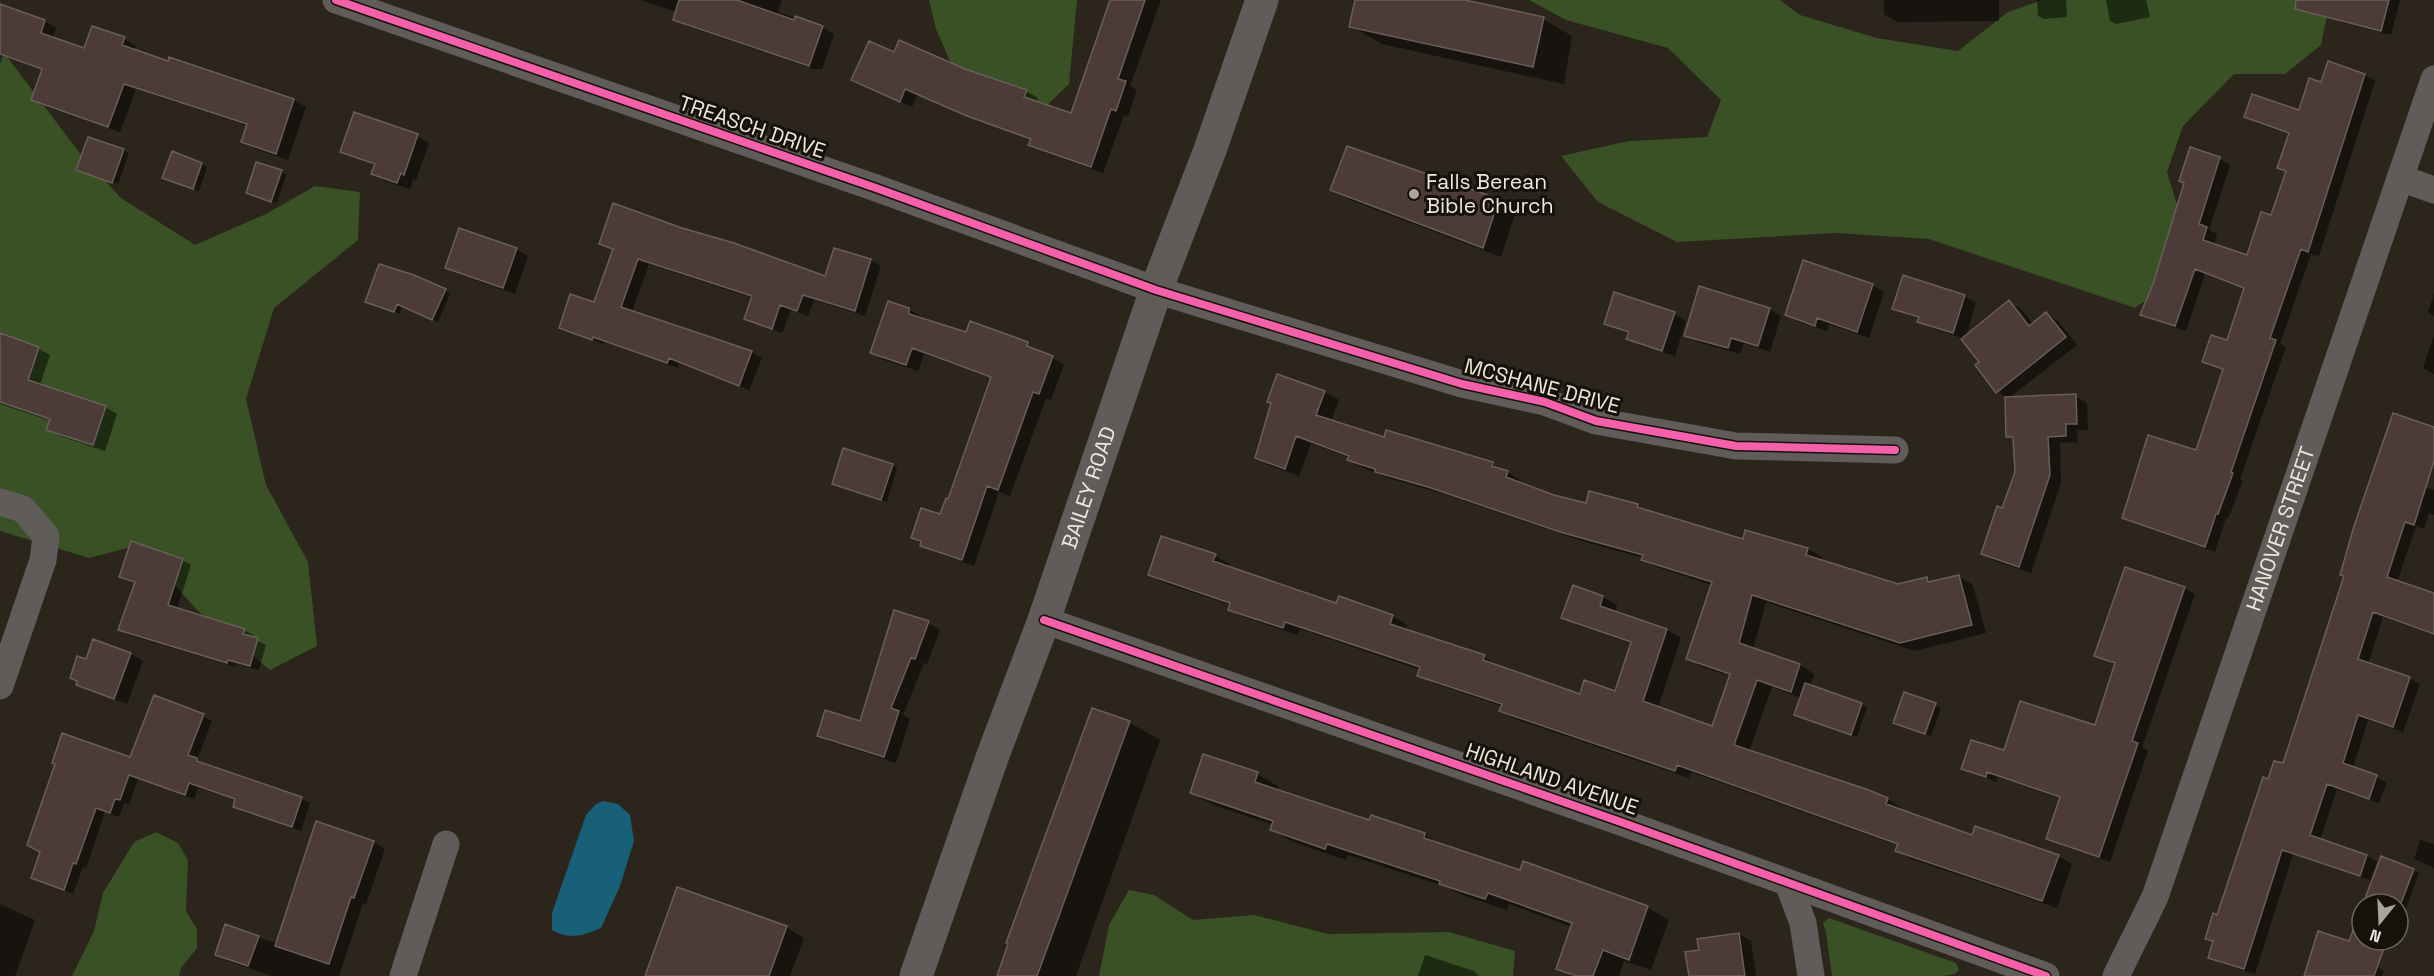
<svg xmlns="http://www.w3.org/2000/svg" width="2434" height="976" viewBox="0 0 2434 976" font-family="'Space Grotesk',sans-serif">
  <rect width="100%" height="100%" fill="#2b251b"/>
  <!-- green -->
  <path fill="#395125" d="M0 0 5 54 78 151 121 198 195 245 266 214 315 186 360 192 358 240 274 308 246 399 266 485 308 562 317 646 270 670 198 611 139 545 89 558 0 531Z
    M929 0H1077L1069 84 1038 114 956 75 936 29Z
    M1529 0H1780L1800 15 1877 38 1958 51 2008 12 2042 0H2330L2321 45 2285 74H2234L2183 126 2167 172 2184 227V274L2135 308 1929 239 1836 233 1677 242 1598 202 1561 156 1629 141 1707 137 1721 100 1668 48 1566 20Z
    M156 832 178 843 188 860 186 911 197 929V948L181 968 179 976H72L94 931 103 893 134 842Z
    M1129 890 1154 895 1193 920 1254 915 1328 934 1449 932 1515 951 1513 976H1099L1109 925Z
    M1829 918 1956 963 1959 970 1955 974 1943 976H1832L1826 933 1823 923Z"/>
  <!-- water -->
  <path fill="#186078" d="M603 801 618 804 630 815 634 841 620 886 601 928C582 936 571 940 552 930V913L586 815 596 804Z"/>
  <!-- shadow -->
  <path fill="#0007" d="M640 0H782L778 12 822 27 834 34 822 69H813L687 26 675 19 677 12Z
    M1111 0H1161L1130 86 1137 90 1128 117 1124 115 1103 173 1042 151 1030 145 1032 140 981 122 918 94 912 107 853 80 895 54 964 70 1026 91 1038 98 1037 103 1072 115Z
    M1356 0H1458L1541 18 1572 36 1564 84 1382 44 1351 26Z
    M1884 0H1999V21L1897 22 1884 14Z
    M2037 0H2066L2067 17 2044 19 2038 16Z
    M2106 0H2146L2150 17 2116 24 2110 21Z
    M2337 0H2400L2391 35 2343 23 2333 17Z
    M0 5 44 21 56 28 53 39 85 50 124 39 136 46 134 51 169 63 170 59 294 100 306 107 288 160 255 149 243 142 248 126 136 89 120 132 44 106 32 99 43 70 3 56 0 64Z
    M2329 63 2365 75 2375 81 2319 256 2311 254 2280 344 2286 347 2240 479 2243 480 2228 519 2226 518 2215 552 2134 523 2124 517 2197 451 2224 370 2204 361 2227 342 2245 289 2205 274 2186 331 2153 320 2142 314 2154 285 2186 184 2191 149 2220 159 2230 165 2209 230 2217 234 2214 246 2248 257 2272 217 2287 172 2279 167 2290 134 2256 123 2246 117 2300 112 2322 84Z
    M355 114 417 136 429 143 416 180 413 179 410 189 385 181 373 174 376 166 342 151Z
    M123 150 129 153 118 184 84 172Z
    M202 164 207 167 199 191 164 178Z
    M281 172 286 175 277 203 254 195Z
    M1332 189 1498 200 1516 211 1501 257 1350 200Z
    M601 243 826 278 870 260 881 266 865 316 814 300 808 316 791 310 782 333 746 318 753 298 649 264 632 312 752 352 762 358 749 390 679 363 678 368 604 342 603 344 561 327 595 304 614 250Z
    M516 249 528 256 515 294 459 274 447 267Z
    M1872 285 1884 292 1869 338 1829 324 1827 331 1799 322 1787 315Z
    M445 290 450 294 438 322 402 306 399 314 373 304Z
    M2434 294V316L2428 312Z
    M1964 296 1976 303 1966 337 2009 302 2021 309 2033 324 2046 314 2058 321 2077 345 2009 398 2075 396 2087 403 2088 430H2077L2078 442 2060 443 2061 483 2031 573 1995 561 1983 554 2003 510 2017 472 2015 441 2008 436 2006 397 1997 391 1981 362 1962 338 1931 328 1919 321 1920 319 1894 308Z
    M908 309 920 316V319L967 334 1027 344 1039 352 1064 364 1051 400 1046 398 1010 496 999 492 974 566 934 552 913 537 941 516 949 500 992 378 924 354 918 371 884 360 872 353Z
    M1769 309 1781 316 1770 352 1744 343 1740 354 1698 342 1686 335Z
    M1674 314 1686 321 1675 356 1640 345 1628 338 1630 334 1606 323Z
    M0 335 38 348 50 355 40 385 105 407 117 414 105 451 60 436 48 429 51 421 0 404Z
    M2434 335V374L2423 368Z
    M1324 392 1339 400 1331 421 1385 439 1493 464 1522 481 1521 484 1554 496 1587 505H1637L1648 512 1744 541 1808 549 1822 557 1821 561 1898 585 1927 578 1934 582 1959 576 1973 585 1986 633 1915 651 1766 602 1753 650 1800 665 1814 674 1810 687 1867 707 1857 737 1796 715 1801 698 1772 687 1749 751 1865 791 1888 799 1902 808 1901 811 1973 837 2058 856 2072 864 2057 908 1911 859 1897 851 1899 846 1691 772 1689 778 1515 719 1501 711 1502 706 1433 683 1419 675 1421 670 1300 629 1297 635 1244 617 1230 609 1231 605 1164 583 1150 575 1215 556 1229 564 1228 568 1337 605 1339 598 1393 616 1407 625 1405 630 1484 657 1499 665 1498 667 1580 696 1615 693 1632 644 1577 625 1563 617 1573 587 1603 597 1617 605 1615 612 1667 630 1681 638 1658 708 1713 728 1731 676 1702 667 1688 658 1712 585 1657 567 1643 558 1576 539 1444 494 1391 479 1363 468 1349 460 1350 458 1311 443 1299 476 1271 466 1257 458Z
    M892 465 897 468 887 502 833 484Z
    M2375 471 2434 490V515L2429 513 2424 529 2416 526 2397 582 2434 595V635L2383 617 2368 664 2410 679 2420 684 2403 732 2368 720 2353 768 2387 782 2379 803 2337 789 2320 840 2367 856 2377 862 2371 878 2374 879 2413 870 2419 873 2403 916 2398 914V904H2372L2373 881 2293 854 2255 974 2220 963 2210 957 2215 942 2207 938 2218 916 2269 781 2284 765 2345 576Z
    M182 560 191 565 177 609 244 630 253 635 252 638 266 645 259 670 237 664 236 667 129 635 120 629 136 584 121 576Z
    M2184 588 2195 594 2142 747 2148 751 2110 862 2058 844 2048 838 2061 799 1998 777 1996 782 1963 768 2005 752 2096 727 2116 665 2096 655Z
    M928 623 940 630 927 664 924 663 903 715 910 719 896 763 831 742 819 735 861 723Z
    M94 641 131 654 143 661 127 704 89 691 77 684Z
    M1935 705 1941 708 1931 736 1895 722Z
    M203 716 212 721 197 760 310 803 301 831 244 812 234 807 237 800 198 788 194 799 138 779 129 804 124 803 119 817 105 812 86 868 83 867 73 894 32 877 131 759Z
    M1129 722 1160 740 1076 976H998Z
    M1257 774 1278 786 1277 791 1370 822 1371 817 1425 835 1446 847 1521 872 1524 863 1648 908 1669 920 1651 970 1624 961 1619 976H1571L1557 968 1572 927 1509 904 1507 910 1462 895 1449 888 1348 855 1346 860 1293 842 1272 830 1274 825 1213 805 1192 793Z
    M2420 840 2434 844V868L2414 859Z
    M373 842 385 849 366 904 363 903 339 976H272L228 961 217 954 226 926 278 944Z
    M0 904 35 920 15 976H0Z
    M786 927 804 938 790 976H647Z
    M1739 934 1751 941 1756 976H1690L1701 951Z
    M1425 955 1474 971 1479 976H1418Z
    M2372 964 2384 971 2382 976H2305Z"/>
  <!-- building -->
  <path fill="#4c3b36" stroke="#685f5a" stroke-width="1.5" d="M679 0H737L794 20 795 16 823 26 809 66 673 20Z
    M1110 0H1145L1118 79 1126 81 1116 111 1111 109 1091 167 1028 145 1031 139 967 116 905 89 900 102 851 80 869 41 894 52 899 40 965 69 1027 90 1024 97 1071 113Z
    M1355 0H1465L1544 17 1533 67 1349 27Z
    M2296 0H2389L2381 31 2295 9Z
    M0 4 45 20 41 33 84 48 92 26 125 37 122 45 168 61 169 57 294 99 276 154 241 142 247 124 124 84 108 127 31 100 42 69 0 54Z
    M2328 61 2365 74 2308 252 2301 249 2270 338 2276 340 2231 472 2233 473 2218 514H2216L2205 547 2122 518 2148 435 2196 450 2223 369 2202 362 2211 335 2227 340 2244 288 2195 269 2175 326 2140 315 2153 284 2184 183 2179 181 2190 147 2220 157 2199 224 2207 227 2203 240 2247 255 2261 212 2271 215 2286 171 2277 168 2289 133 2244 117 2252 94 2299 110 2309 78 2321 82Z
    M354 112 418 134 404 175 401 173 397 183 371 174 375 164 340 152Z
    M88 137 124 149 112 183 76 170Z
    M1347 146 1499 199 1483 248 1330 190Z
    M172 151 202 163 193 189 162 178Z
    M256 162 282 170 271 202 246 193Z
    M613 203 682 228 734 243 825 276 834 248 871 259 855 311 803 295 797 311 780 305 772 329 744 319 752 296 638 259 621 307 752 351 739 386 669 358 667 363 593 337 592 340 559 328 570 294 594 302 613 249 599 244Z
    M459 228 517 248 503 288 445 268Z
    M1803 260 1873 284 1857 332 1817 318 1815 326 1785 315Z
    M379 264 414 275 446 289 432 320 397 304 394 312 365 302Z
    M1903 275 1965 295 1953 333 1917 322 1919 317 1892 309Z
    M1699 286 1770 308 1758 346 1731 338 1728 348 1684 336Z
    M1614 292 1675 312 1662 351 1626 339 1629 332 1604 324Z
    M2009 300 2029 326 2046 312 2066 337 1996 393 1975 365 1979 362 1961 339Z
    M888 301 909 308V314L966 332 970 321 1028 342 1027 346 1053 356 1039 394 1033 392 998 490 987 486 962 560 920 546 921 541 911 538 921 508 940 514 946 498 948 499 991 377 912 348 906 365 870 353Z
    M0 333 39 347 28 380 106 406 93 445 46 430 50 419 0 402Z
    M1277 374 1325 391 1316 415 1384 437 1386 430 1493 462 1492 466 1508 471 1506 477 1554 495 1586 503 1589 491 1638 504 1637 507 1743 539 1745 530 1808 548 1806 555 1898 584 1927 577 1928 582 1959 575 1972 625 1900 643 1752 595 1739 643 1800 664 1791 692 1757 680 1734 745 1866 789 1888 798 1886 804 1972 835 1975 826 2059 855 2042 901 1895 851 1898 844 1677 765 1675 771 1499 711 1502 704 1417 676 1420 667 1285 622 1283 628 1228 610 1230 603 1148 575 1161 536 1216 554 1213 561 1336 603 1339 596 1393 615 1390 624 1485 655 1483 660 1580 694 1584 680 1615 691 1631 642 1561 618 1573 585 1603 596 1600 606 1667 629 1643 701 1712 726 1730 674 1686 659 1712 582 1641 560 1643 555 1560 532 1428 487 1375 472V469L1347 460 1349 456 1296 436 1285 469 1255 458 1271 403 1267 402Z
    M2076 394 2077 424H2066V436L2048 437 2050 475 2019 567 1981 554 1997 506 2002 508 2015 472 2013 437H2006L2005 397Z
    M2393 413 2434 427V461L2414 525 2405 522 2387 577 2434 593V634L2373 612 2358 659 2410 677 2393 727 2358 715 2343 763 2377 775 2369 799 2327 784 2310 835 2367 855 2360 876 2282 850 2244 969 2208 958 2213 941 2205 939 2213 913 2217 915 2263 777 2268 779 2274 761 2283 763 2344 576 2340 575 2354 526Z
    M843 448 893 464 881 500 832 484Z
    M131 541 183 559 168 605 245 629 243 634 258 638 250 666 228 660 227 663 118 630 135 582 119 577Z
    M2125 567 2185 587 2132 741 2138 743 2099 857 2046 839 2060 797 1987 772 1986 777 1961 769 1971 740 2004 750 2020 701 2095 725 2115 663 2094 656Z
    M894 610 929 621 915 659 911 658 891 708 899 711 884 757 817 736 825 710 860 721Z
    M93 639 131 653 114 699 76 685 77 681 70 678 77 656 86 659Z
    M1805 683 1862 703 1851 735 1794 715Z
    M1904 692 1936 703 1925 734 1893 723Z
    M154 695 204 714 188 755 197 758V761L302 797 292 827 233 807 235 799 189 783 185 795 129 775 120 800 115 799 110 813 96 808 76 864 73 863 64 890 31 878 40 852 27 845 55 764 52 763 62 733 130 757Z
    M1092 708 1130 721 1037 976H997L1008 944 1006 943Z
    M1203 754 1258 772 1255 782 1369 820 1371 815 1425 833 1424 838 1520 870 1523 861 1648 906 1629 960 1603 950 1593 976H1576L1556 969 1572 923 1488 893 1485 899 1439 884 1440 881 1327 844 1325 849 1270 830 1273 821 1190 793Z
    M316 821 374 841 354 898 351 897 329 964 275 946Z
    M2381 856 2414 869 2398 911V904H2363Z
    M677 887 787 926 769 976H645Z
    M2362 907V940H2387L2374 976H2304L2318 931 2349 941Z
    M225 924 259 936 248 966 215 955Z
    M1739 933 1745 976H1689L1685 952 1699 950 1697 939Z"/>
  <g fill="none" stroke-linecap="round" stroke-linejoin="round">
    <!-- minor -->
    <g stroke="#605c5a" stroke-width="27">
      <path d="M336 0 876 188 1156 290 1462 384 1545 402 1596 421 1736 446 1895 450"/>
      <path d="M2400 178 2434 190"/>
      <path d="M0 502 23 509 46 536 43 560 0 686"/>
      <path d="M1044 620 1618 821 2046 976"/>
      <path d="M1788 883 1803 923 1811 976"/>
      <path d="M403 976 446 844"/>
      <path id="s1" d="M2116 976 2155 897 2434 79"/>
    </g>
    <!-- tertiary -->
    <path stroke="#605c5a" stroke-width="33" id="s2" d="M916 976 993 755 1044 620 1156 290 1210 150 1262 0"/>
    <defs>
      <path id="cycleway" d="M336 0 876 188 1156 290 1462 384 1545 402 1596 421 1736 446 1895 450
        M1044 620 1618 821 2046 976"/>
    </defs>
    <!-- cycleway casing -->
    <use href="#cycleway" stroke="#161109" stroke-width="11"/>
    <!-- cycleway -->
    <use href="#cycleway" stroke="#f560ab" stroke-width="8"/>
  </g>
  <!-- markers -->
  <circle fill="#aaa398" stroke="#161109" stroke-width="2" cx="1414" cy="194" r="6"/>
  <g text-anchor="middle" stroke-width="6" stroke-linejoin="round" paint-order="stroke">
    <!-- street labels -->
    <g font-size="21" fill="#eee7db" stroke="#161109">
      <text transform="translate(752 127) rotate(19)" y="7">TREASCH DRIVE</text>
      <text transform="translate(1542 386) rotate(15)" y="7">MCSHANE DRIVE</text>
      <text dy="7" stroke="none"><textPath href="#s2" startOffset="518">BAILEY ROAD</textPath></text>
      <text dy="7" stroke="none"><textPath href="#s1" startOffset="477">HANOVER STREET</textPath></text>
      <text transform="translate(1552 779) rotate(19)" y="7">HIGHLAND AVENUE</text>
    </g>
    <!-- poi labels -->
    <g font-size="21" fill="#eee7db" stroke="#161109" text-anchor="start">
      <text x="1426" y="189">Falls Berean<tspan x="1426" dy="24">Bible Church</tspan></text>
    </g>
  </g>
  <!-- north arrow -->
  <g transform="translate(2380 922) rotate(198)"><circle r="28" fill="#161109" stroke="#6c675d" stroke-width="1.5"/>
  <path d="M0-4.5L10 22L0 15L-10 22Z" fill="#aaa398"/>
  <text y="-9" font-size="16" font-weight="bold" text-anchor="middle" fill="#eee7db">N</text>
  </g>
</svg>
